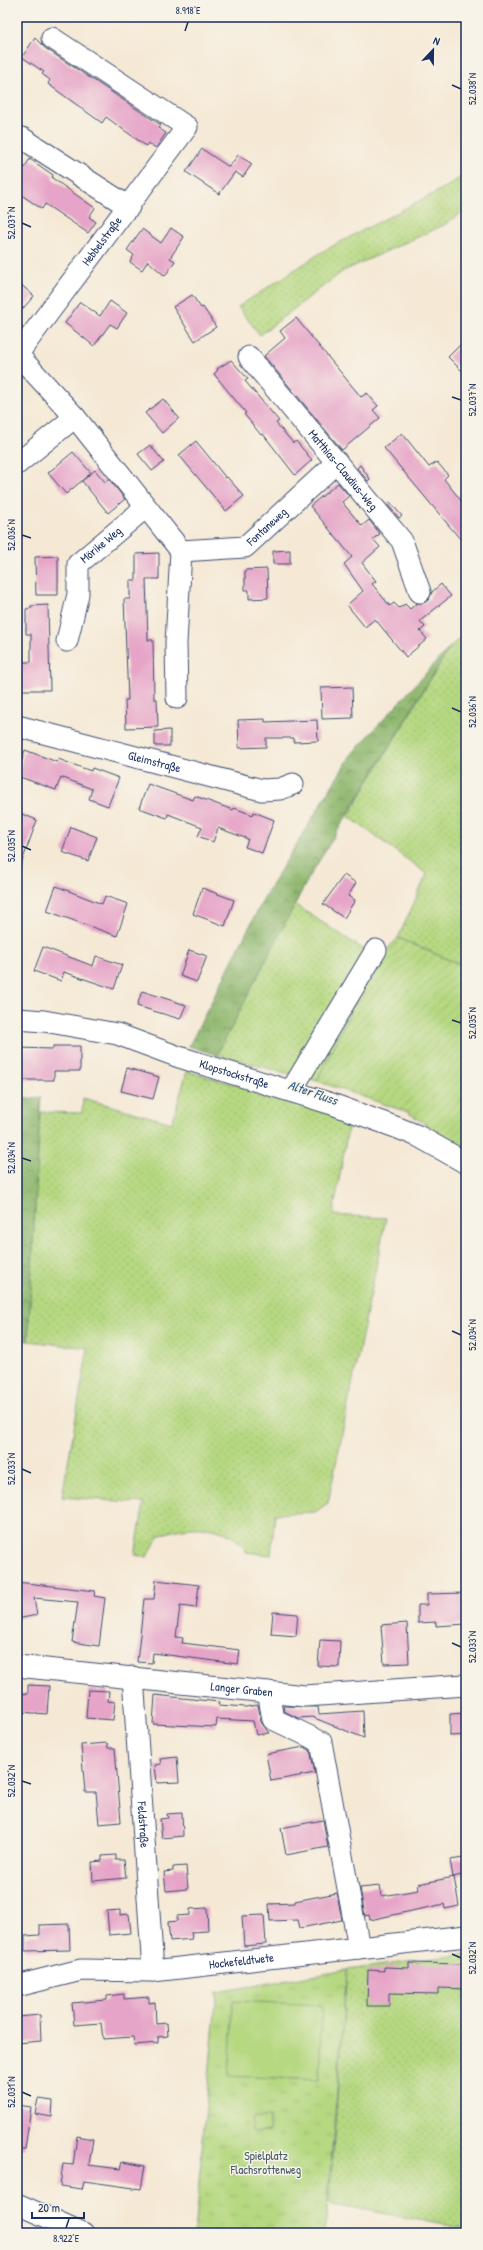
<svg xmlns="http://www.w3.org/2000/svg" width="483" height="2250" viewBox="0 0 483 2250" font-family="'Patrick Hand',sans-serif">
  <defs>
    <pattern id="grass-dots" width="8" height="8" patternUnits="userSpaceOnUse"><rect width="8" height="8" fill="#b6d881"/><path d="M2 2h.1M6 6h.1" fill="none" stroke="#9cba72" stroke-width="1.8" stroke-linecap="round"/></pattern>
    <pattern id="forest-crowns" width="20" height="18" patternUnits="userSpaceOnUse"><rect width="20" height="18" fill="#90b86f"/><path d="M2 6a3 3 0 1 1 6 0M12 15a3 3 0 1 1 6 0" fill="none" stroke="#75965e"/></pattern>
    <pattern id="park-tufts" width="24" height="20" patternUnits="userSpaceOnUse"><rect width="24" height="20" fill="#b6d881"/><path d="M3 7l-1-3M5 7V3M7 7l1-3M15 17l-1-3M17 17v-4M19 17l1-3" fill="none" stroke="#9cba72"/></pattern>
    <pattern id="garden-furrows" width="10" height="10" patternUnits="userSpaceOnUse"><rect width="10" height="10" fill="#b6d881"/><path d="M-1 1l2-2M0 10L10 0M9 11l2-2" fill="none" stroke="#9cba72"/></pattern>
  </defs>
  <rect width="100%" height="100%" fill="#f7f3e8"/>
  <filter id="ink" filterUnits="userSpaceOnUse"><feTurbulence type="fractalNoise" baseFrequency=".025" numOctaves="2"/><feDisplacementMap in="SourceGraphic" scale="8" xChannelSelector="R" yChannelSelector="G"/><feConvolveMatrix kernelMatrix="1 2 1 2 8 2 1 2 1" color-interpolation-filters="sRGB"/></filter>
  <filter id="wash" filterUnits="userSpaceOnUse"><feTurbulence type="fractalNoise" baseFrequency=".012" numOctaves="4" result="noise"/><feDisplacementMap in="SourceGraphic" scale="16" xChannelSelector="R" yChannelSelector="G"/><feGaussianBlur stdDeviation="0.9" result="paint"/><feColorMatrix in="noise" values="0 0 0 0 0 0 0 0 0 0 0 0 0 0 0 0 0 1.4 0 .05"/><feComposite in="paint" operator="in"/></filter>
  <g filter="url(#wash)">
    <rect width="100%" height="100%" fill="#f5e9d5"/>
    <!-- grass -->
    <path fill="url(#grass-dots)" stroke="#688470" d="M466 174V209L444 225 343 271 260 335 238 307 325 250 446 187Z
      M466 632V967L398 938 427 874 348 816 450 647Z
      M294 904 366 951 375 961 317 1081 217 1055Z
      M187 1071 350 1117 333 1215 386 1218 328 1503 315 1512 275 1514 271 1555 246 1552C232 1522 184 1524 159 1536L147 1557 135 1555 144 1503 62 1497 88 1348 28 1341 40 1112 82 1113 83 1098 172 1123Z
      M466 1954V2229L329 2203 347 1970Z"/>
    <!-- forest -->
    <path fill="url(#forest-crowns)" stroke="#567466" d="M450 647 308 879 217 1055 189 1046 266 894 351 755Z
      M41 1097 40 1112 28 1341 17 1340V1100Z"/>
    <!-- park -->
    <path fill="url(#park-tufts)" stroke="#688470" d="M347 1970 325 2233H194L217 1992Z"/>
    <!-- garden -->
    <path fill="url(#garden-furrows)" stroke="#688470" d="M398 938 466 967V1150L407 1112 317 1081 375 961Z"/>
    <!-- pitch -->
    <path fill="#b6d881" stroke="#688470" d="M233 2001 322 2005 319 2080 229 2076Z
      M252 2118H269V2131L253 2132Z"/>
    <g id="blocks">
      <!-- building -->
      <path fill="#e6a5c8" d="M35 38 45 48 161 125 158 128 166 133 156 148 148 143 146 146 106 117 102 123 48 84 50 80 42 74 44 72 22 57Z
        M202 149 229 167 238 155 252 164 243 177 235 172 219 194 186 172Z
        M30 159 53 175 52 178 95 208 89 217 96 222 88 233 45 204 42 209 17 192V178Z
        M171 228 184 237 170 258 175 261 165 276 148 261 142 270 130 262 134 255 127 250 142 229 161 243Z
        M17 281 34 296 17 315Z
        M192 295 201 308 203 307 216 327 195 341 173 307Z
        M110 301 127 313 117 328 110 324 94 346 65 323 80 302 100 316Z
        M296 318 361 397 367 393 378 406 373 410 380 418 342 450 264 356 285 338 280 331Z
        M466 339V375L448 357Z
        M231 360 248 379 245 381 279 421 276 423 293 443 296 441 312 460 295 475 263 434 261 435 244 414 246 413 214 374 218 370 217 369Z
        M163 399 179 418 162 433 145 413Z
        M402 433 429 467 437 462 448 475 444 479 466 507V546L384 448Z
        M196 441 226 478 227 477 244 496 226 511 179 455Z
        M150 445 164 462 152 471 138 454Z
        M73 452 91 473 66 494 48 473Z
        M360 465 370 479 368 481 357 468Z
        M95 470 105 482 109 479 125 499 108 513 82 481Z
        M338 483 349 496 342 502 362 526 369 520 380 534 373 539 380 547 362 563 376 581 372 584 390 606 394 603 399 608 405 604 410 609 417 603H424L429 599 432 592 441 584 451 596 420 621 425 627 420 631 427 639 406 657 375 619 365 627 347 605 363 591 344 564 352 557 310 506Z
        M390 502 402 516 399 518 387 504Z
        M290 550V564H273V551Z
        M159 553V579H146L148 640H153L154 699H157L158 727 126 728 125 700H128L124 599H130V580H136V554Z
        M58 556V595H36L35 557Z
        M267 569 268 598 249 599V590H245V570Z
        M48 605 50 690H21L20 662H31V634H26V609L31 608V606Z
        M352 687 353 718 322 719 321 688Z
        M265 719V722L317 720 318 741 294 742V738H266V747L239 748 238 720Z
        M170 730V746H155V731Z
        M25 750 57 762 58 759 91 771 92 768 119 778 108 806 89 799 92 789 61 777 56 790 17 776Z
        M148 784 193 800 195 796 233 810 234 808 253 815 254 812 274 820 262 853 245 847 248 839 218 828 213 842 198 836 202 827 168 814 167 818 139 808Z
        M17 812 37 820 19 870H17Z
        M71 827 97 837 88 861 62 852Z
        M344 875 356 883 348 896 355 900 344 918 323 904Z
        M56 886 102 904 105 896 128 904 117 936 47 911Z
        M202 888 234 900 225 926 193 914Z
        M43 947 93 966 96 956 122 965 114 989 64 972 61 981 34 971Z
        M189 950 207 956 197 982 180 976Z
        M142 991 186 1005 180 1019 137 1006Z
        M53 1046H80V1071H54V1080H17V1048L53 1049Z
        M127 1068 159 1077 153 1099 121 1091Z
        M156 1580 199 1585 196 1608 180 1606 176 1637 183 1638 182 1643 240 1650 238 1664 153 1653 152 1663 137 1662 144 1599H154Z
        M17 1582 95 1591 94 1596 105 1598 99 1646 72 1642 78 1602 34 1598 37 1615 17 1619Z
        M466 1593V1624L436 1626V1622L418 1623V1605H427V1594Z
        M273 1612 298 1614 296 1636 271 1634Z
        M407 1623 409 1663 384 1664 381 1625Z
        M320 1640 340 1641 339 1667 318 1666Z
        M28 1685 49 1686 47 1714 19 1712 20 1693 28 1694Z
        M88 1690 109 1691 108 1701 115 1702 113 1720 86 1718Z
        M155 1695 219 1702 218 1705 246 1707 258 1705 261 1722 269 1733 256 1735 253 1721 217 1719 216 1727 153 1724Z
        M283 1706 318 1707 319 1714 363 1711 364 1738 312 1717 298 1718 284 1711Z
        M466 1713V1735L450 1736V1714Z
        M107 1743 108 1748H115L121 1822 99 1824 96 1792H85L81 1745Z
        M304 1747 310 1750 315 1773 271 1781 266 1754Z
        M177 1757 179 1782 157 1783 155 1765 161 1764 160 1759Z
        M182 1813 183 1836 162 1838 160 1819 168 1818 167 1814Z
        M323 1820 328 1847 286 1855 281 1828Z
        M116 1855V1860H124L126 1878 93 1881 92 1862 102 1861V1856Z
        M464 1858 466 1874 453 1877 450 1860Z
        M186 1866 188 1889 166 1891 164 1872 173 1871V1867Z
        M454 1877 459 1906 445 1909 444 1904 370 1920 369 1915 365 1916 360 1888 380 1886 382 1896 419 1890 418 1884Z
        M337 1893 342 1920 300 1928 298 1920 270 1921 269 1904 295 1903V1901Z
        M207 1908 208 1931 191 1932 192 1939 170 1941 168 1922 177 1921V1916L190 1915V1909Z
        M120 1910V1915L129 1914 131 1933 109 1935 107 1911Z
        M264 1915 266 1944 244 1946 242 1916Z
        M69 1924 70 1950 25 1951V1936L40 1935V1925Z
        M409 1963 466 1964V1989L438 1988V1994L389 1993V2006H367L368 1970 384 1971V1967L409 1968Z
        M124 1994V1999L149 1997V2003L155 2002 156 2024 167 2023 168 2036 158 2037V2043L134 2045 133 2037 103 2039 101 2023 74 2025 72 2003 107 2000V1996Z
        M40 2015 41 2041 17 2043V2017Z
        M38 2099 53 2101 52 2117 35 2114Z
        M17 2105 31 2107 25 2149H17Z
        M77 2136 93 2139 89 2165 120 2169 122 2162 145 2166 141 2189 84 2181 82 2189 60 2186 63 2164 73 2165Z"/>
    </g>
  </g>
  <g filter="url(#ink)">
    <use href="#blocks" fill-opacity="0" stroke="#3c4b70" stroke-width="1"/>
    <g fill="none" stroke-linecap="round" stroke-linejoin="round">
      <defs>
        <g id="minor">
          <path d="M22 138 129 207"/>
          <path d="M17 354 75 417 181 551 176 643 177 698"/>
          <path id="s1" d="M17 355 187 127 52 38"/>
          <path id="s2" d="M249 357 402 541 420 592"/>
          <path d="M17 464 75 417"/>
          <path id="s3" d="M181 551 245 547 337 462"/>
          <path id="s4" d="M67 641 78 594V564L146 507"/>
          <path id="s5" d="M17 726 262 790 280 789 293 784"/>
          <path id="s6" d="M17 1019 44 1021 117 1034 179 1057 332 1104 398 1128 418 1136 466 1163"/>
          <path d="M291 1091 376 950"/>
          <path id="s7" d="M17 1666 305 1696 466 1685"/>
          <path id="s8" d="M133 1677 153 1971"/>
          <path d="M268 1692 273 1719 321 1742 359 1948"/>
          <path id="s9" d="M17 1986 81 1970 153 1971 466 1936"/>
          <path d="M17 2204 83 2233"/>
        </g>
      </defs>
      <!-- minor casing -->
      <use href="#minor" stroke="#3c4b70" stroke-width="23"/>
      <!-- minor -->
      <use href="#minor" stroke="#fff" stroke-width="21"/>
    </g>
  </g>
  <!-- ticks -->
  <path fill="none" stroke="#1b2f5e" stroke-width="1.5" d="M185 31 188 22M452 85 461 89M22 223 31 227M452 397 461 400M22 535 31 538M452 708 461 712M22 846 31 850M452 1020 461 1023M22 1158 31 1161M452 1331 461 1335M22 1469 31 1473M452 1643 461 1647M22 1781 31 1784M452 1954 461 1958M22 2092 31 2096M66 2228 69 2219"/>
  <g text-anchor="middle" stroke-width="3" stroke-linejoin="round" paint-order="stroke">
    <!-- street labels -->
    <g font-size="12" fill="#1b2f5e" stroke="#f7f3e8">
      <text dy="4" stroke="none"><textPath href="#s1" startOffset="142">Hebbelstraße</textPath></text>
      <text dy="4" stroke="none"><textPath href="#s2" startOffset="147">Matthias-Claudius-Weg</textPath></text>
      <text dy="4" stroke="none"><textPath href="#s3" startOffset="94">Fontaneweg</textPath></text>
      <text dy="4" stroke="none"><textPath href="#s4" startOffset="108">Mörike Weg</textPath></text>
      <text dy="4" stroke="none"><textPath href="#s5" startOffset="142">Gleimstraße</textPath></text>
      <text dy="4" stroke="none"><textPath href="#s6" startOffset="225">Klopstockstraße</textPath></text>
      <text dy="4" stroke="none"><textPath href="#s7" startOffset="226">Langer Graben</textPath></text>
      <text dy="4" stroke="none"><textPath href="#s8" startOffset="148">Feldstraße</textPath></text>
      <text dy="4" stroke="none"><textPath href="#s9" startOffset="227">Hockefeldtwete</textPath></text>
    </g>
    <!-- park labels -->
    <g font-size="12" fill="#425967" stroke="#f7f3e8">
      <text x="266" y="2160">Spielplatz<tspan x="266" dy="14">Flachsrottenweg</tspan></text>
    </g>
    <!-- water labels -->
    <g font-size="13" font-style="italic" fill="#295b81" stroke="#f7f3e8">
      <text transform="translate(313 1092) rotate(19)" y="5">Alter Fluss</text>
    </g>
  </g>
  <!-- margin -->
  <rect width="483" height="2250" fill="none" stroke="#f7f3e8" stroke-width="44"/>
  <!-- north arrow -->
  <g transform="translate(433 50) rotate(22)" stroke="#f7f3e8" stroke-width="3" paint-order="stroke">
  <path d="M0-3L7 15L0 10L-7 15Z" fill="#1b2f5e"/>
  <text y="-6" font-size="11" font-weight="bold" text-anchor="middle" fill="#1b2f5e">N</text>
  </g>
  <!-- scale -->
  <path d="M32 2212v6h52v-6" fill="none" stroke="#1b2f5e" stroke-width="2"/>
  <text x="38" y="2212" font-size="12" fill="#1b2f5e" stroke="#f7f3e8" stroke-width="3" paint-order="stroke">20 m</text>
  <rect x="22" y="22" width="439" height="2206" fill="none" stroke="#1b2f5e" stroke-width="1.5"/>
  <g font-size="10" text-anchor="middle" fill="#1b2f5e">
    <text x="188" y="14">8.918°E</text>
    <text transform="translate(472 89) rotate(-90)" y="4">52.038°N</text>
    <text transform="translate(11 223) rotate(-90)" y="4">52.037°N</text>
    <text transform="translate(472 400) rotate(-90)" y="4">52.037°N</text>
    <text transform="translate(11 535) rotate(-90)" y="4">52.036°N</text>
    <text transform="translate(472 712) rotate(-90)" y="4">52.036°N</text>
    <text transform="translate(11 846) rotate(-90)" y="4">52.035°N</text>
    <text transform="translate(472 1023) rotate(-90)" y="4">52.035°N</text>
    <text transform="translate(11 1158) rotate(-90)" y="4">52.034°N</text>
    <text transform="translate(472 1335) rotate(-90)" y="4">52.034°N</text>
    <text transform="translate(11 1469) rotate(-90)" y="4">52.033°N</text>
    <text transform="translate(472 1647) rotate(-90)" y="4">52.033°N</text>
    <text transform="translate(11 1781) rotate(-90)" y="4">52.032°N</text>
    <text transform="translate(472 1958) rotate(-90)" y="4">52.032°N</text>
    <text transform="translate(11 2092) rotate(-90)" y="4">52.031°N</text>
    <text x="66" y="2242">8.922°E</text>
  </g>
</svg>
